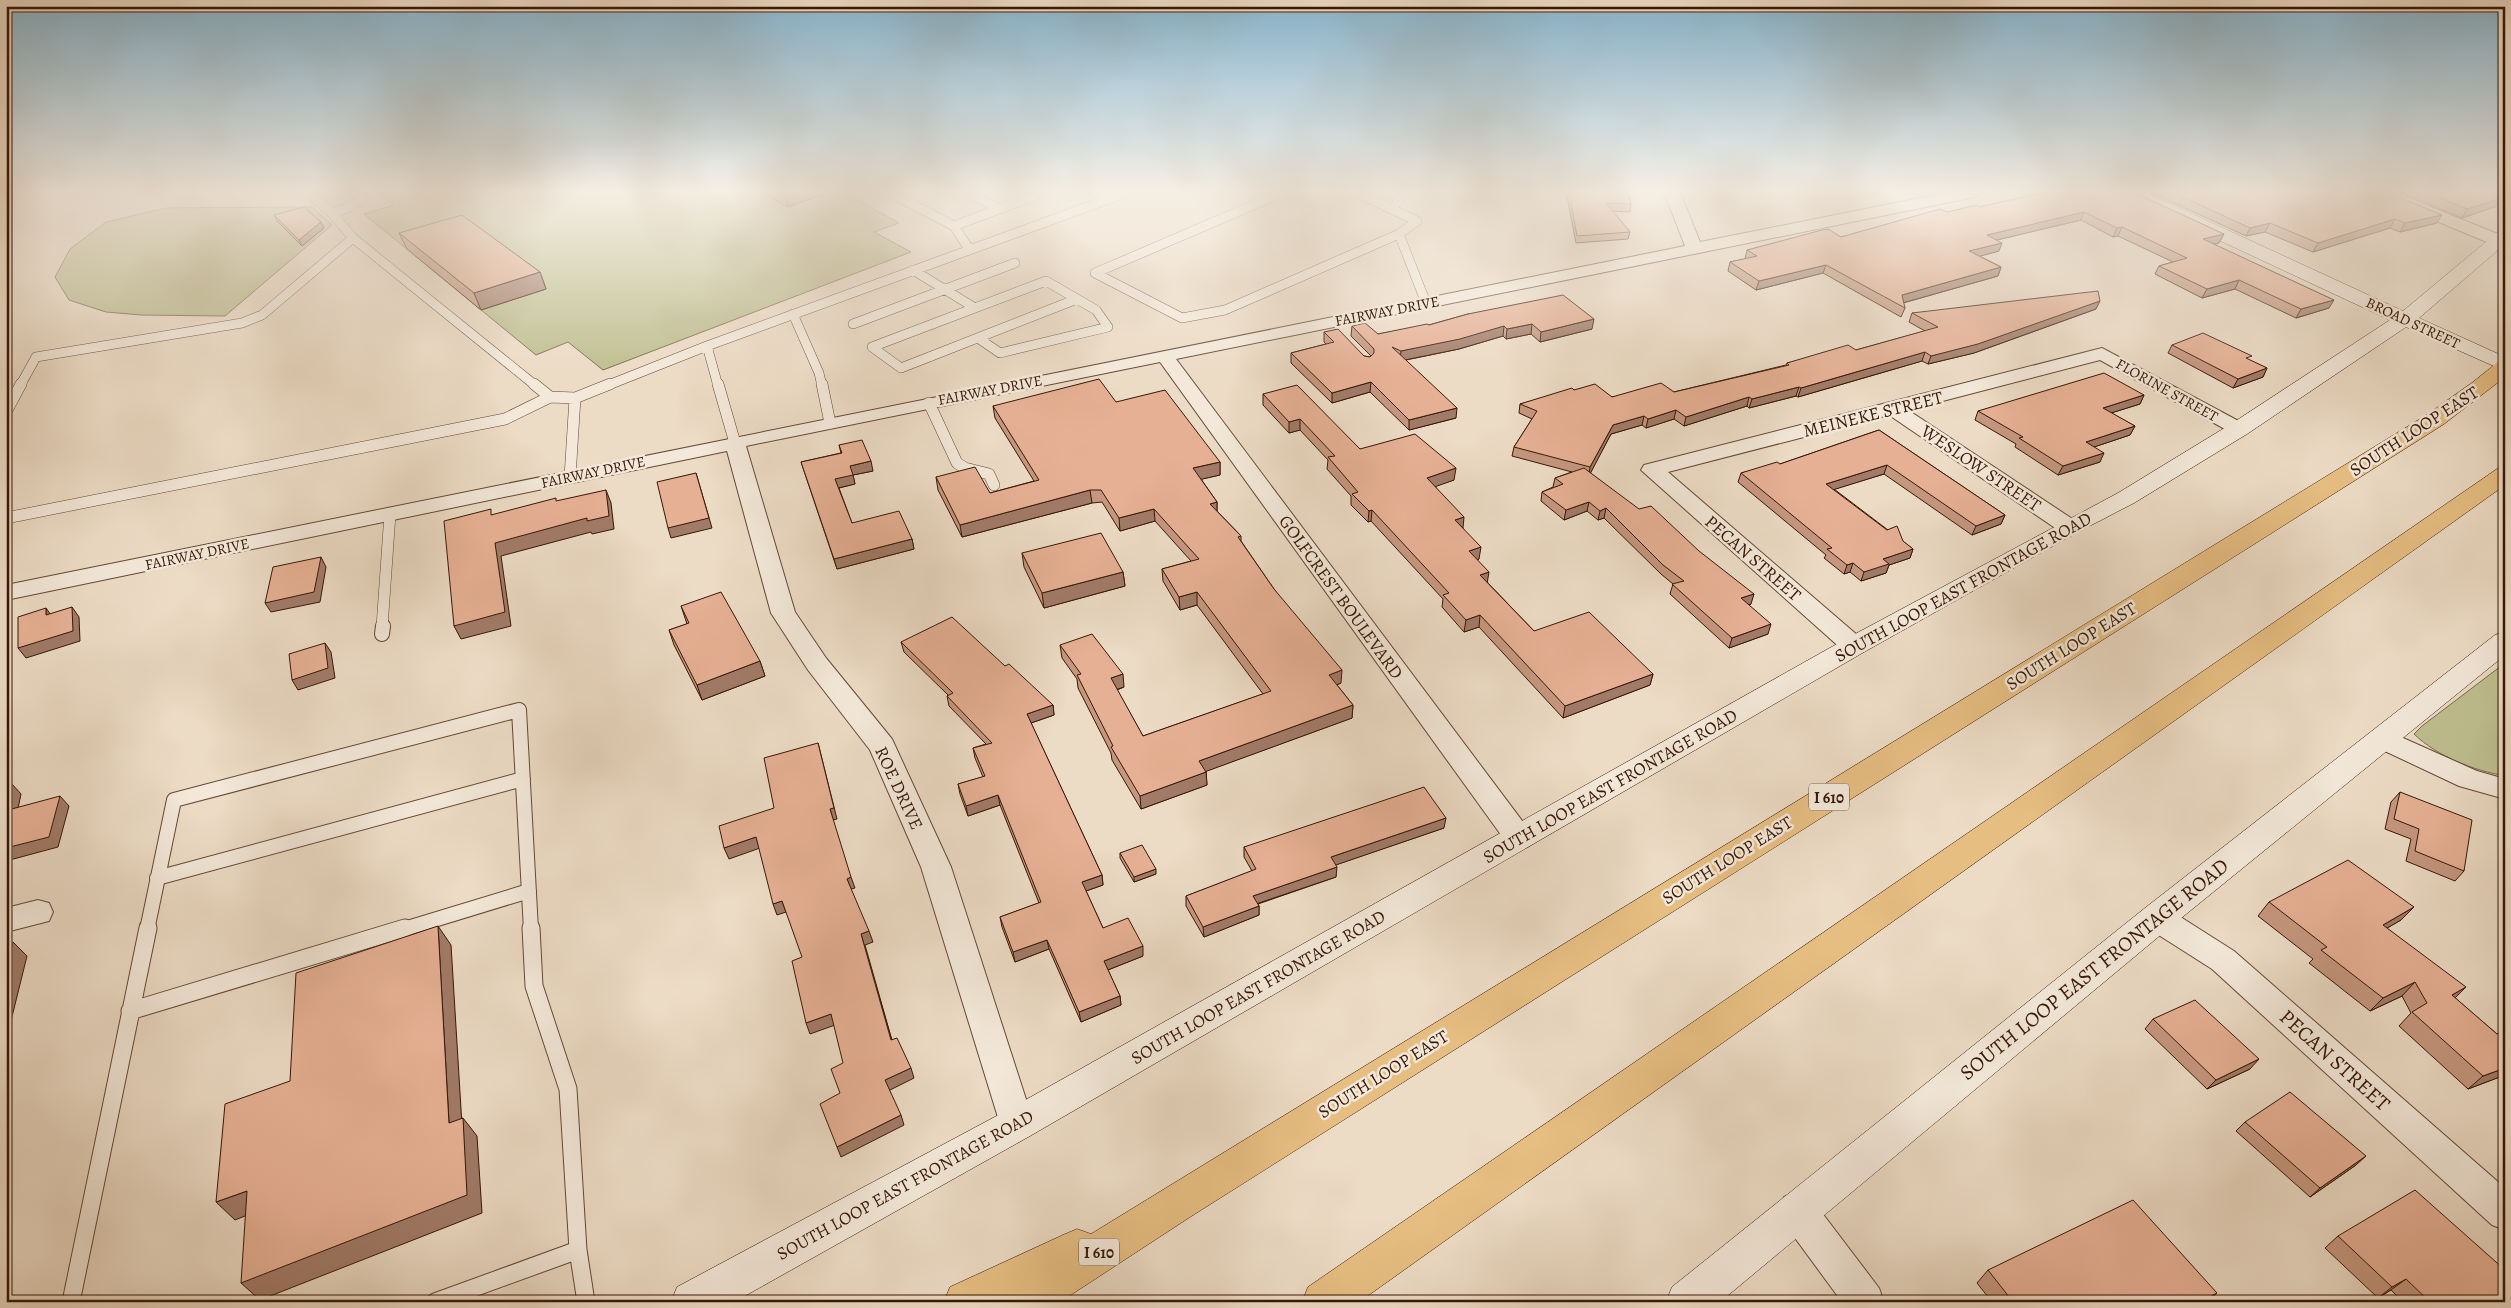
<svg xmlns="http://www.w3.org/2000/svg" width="2511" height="1308" viewBox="0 0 2511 1308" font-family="Alegreya,serif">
  <rect width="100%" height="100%" fill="#ecdbc5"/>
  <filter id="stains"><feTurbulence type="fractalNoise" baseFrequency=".004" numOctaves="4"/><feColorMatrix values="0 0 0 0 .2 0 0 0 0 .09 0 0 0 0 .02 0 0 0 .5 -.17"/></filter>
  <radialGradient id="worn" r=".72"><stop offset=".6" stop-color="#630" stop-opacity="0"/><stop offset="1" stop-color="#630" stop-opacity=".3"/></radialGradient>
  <!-- green -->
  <path fill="#bebe90" stroke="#7a6a4a" d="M377 192H843L899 223 874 232 911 252 603 370 568 342 536 355 364 214 394 205Z
    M312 207 332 225 225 316 141 315 106 312 69 300 55 277 70 249 106 222 166 208Z
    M2505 663V776C2473 770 2438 757 2414 734L2422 726Z"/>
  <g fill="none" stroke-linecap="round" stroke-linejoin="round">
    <defs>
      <path id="lane-far3" d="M308 192 332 213 353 238 536 386
        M889 192 954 226 969 249
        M966 192 1000 209
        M1284 192 1095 273 1182 318 1225 310 1399 234 1417 221 1355 192
        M1392 209 1405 192
        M332 213 345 209 362 199 355 192
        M954 226 1044 192
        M1399 234 1426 303
        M913 270 975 308
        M1046 281 1077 299 901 368 872 347Z
        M793 314 819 373 822 386
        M853 324 1015 263
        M978 338 1000 353 1108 327 1096 310 1077 299
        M707 346 718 386
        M20 386 36 357 242 323 262 315 353 238
        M606 386 707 346 1128 192"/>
      <path id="lane-far2" d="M534 384 550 397 575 398 570 477
        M718 384 735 443
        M822 384 830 423
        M575 398 610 384
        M929 403 957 463 965 468 989 474 994 485
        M6 412 21 384
        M6 518 505 419 550 397
        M382 627 390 514"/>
      <path id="lane-far1" d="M382 634 383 626
        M157 878 523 779
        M147 930 174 800 519 710 531 930
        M401 930 529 891"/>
      <path id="lane" d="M531 928 534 986 568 1089 578 1250 586 1302
        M130 1011 405 928
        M71 1302 148 928
        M435 1302 578 1250"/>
      <path id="street" d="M1664 192H1680L1700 242 1950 192H1983L1975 197 1176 359 1529 830 1533 838 1529 846 1519 849 1509 846 1160 362 746 446 795 612 826 658 892 739 951 867 1034 1124 1029 1135 1017 1140 1005 1135 1000 1124 921 867 870 750 808 670 771 613 727 451 6 600V585L1685 246Z
        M2372 192H2394L2505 237V245H2494L2374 195Z
        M2102 348 2246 425 2249 429 2246 433 2239 435 2232 433 2100 360 1908 410 2077 522 2080 527 2077 532 2069 534 2061 532 1889 415 1668 472 1863 640 1866 646 1863 652 1854 654 1845 652 1641 470 1644 465Z
        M2383 729 2477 771 2505 779V799L2459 786 2374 746 2370 739 2374 732Z
        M38 900 49 903 53 912 49 921 6 932V908Z
        M2157 906 2168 909 2234 951 2505 1188V1230L2492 1225 2212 969 2146 927 2142 918 2146 909Z
        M1797 1192 1810 1197 1879 1288 1884 1302H1842L1784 1223 1779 1210 1784 1197Z"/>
      <path id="secondary" d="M2122 192H2145L2403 311 2499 231 2505 230V244L2419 318 2505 357V371L2406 327 2247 434 2134 503 2078 532 1864 652 1030 1136 734 1302H671L677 1287 1004 1112 1844 640 2118 493 2231 424 2390 320 2124 196Z
        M2505 632V655L2169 928 1720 1302H1666L1672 1287 2145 908 2495 635Z"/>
      <path id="highway" d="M2505 360V377L2444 424 1190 1217 1060 1302H944L950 1287 1063 1235 1077 1229 1091 1234 2428 414 2473 382 2498 362Z
        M2505 467V485L1359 1302H1302L1308 1287 2497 469Z"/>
    </defs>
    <!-- lane-far3 casing -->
    <use href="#lane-far3" stroke="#644835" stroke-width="10"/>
    <!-- lane-far2 casing -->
    <use href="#lane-far2" stroke="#644835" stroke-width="12"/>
    <!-- lane-far1 casing -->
    <use href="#lane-far1" stroke="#644835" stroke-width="16"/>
    <!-- lane casing -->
    <use href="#lane" stroke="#644835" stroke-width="19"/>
    <!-- street casing -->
    <use href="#street" stroke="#644835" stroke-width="2"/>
    <!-- secondary casing -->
    <use href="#secondary" stroke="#371705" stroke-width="1"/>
    <!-- highway casing -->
    <use href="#highway" stroke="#371705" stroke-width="1"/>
    <!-- lane-far3 -->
    <use href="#lane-far3" stroke="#f3e8d9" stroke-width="9"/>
    <!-- lane-far2 -->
    <use href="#lane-far2" stroke="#f3e8d9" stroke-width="11"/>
    <!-- lane-far1 -->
    <use href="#lane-far1" stroke="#f3e8d9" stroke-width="14"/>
    <!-- lane -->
    <use href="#lane" stroke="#f3e8d9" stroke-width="17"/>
    <!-- street -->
    <use href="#street" fill="#f3e8d9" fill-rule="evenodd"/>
    <!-- secondary -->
    <use href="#secondary" fill="#f3e8d9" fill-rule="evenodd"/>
    <!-- highway -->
    <use href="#highway" fill="#e6be82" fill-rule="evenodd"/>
  </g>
  <!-- wall -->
  <path fill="#c6977f" stroke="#371705" d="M762 192H829L788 207Z
    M1566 192H1628L1631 204 1630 212 1612 211 1630 232 1628 239 1576 243Z
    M1868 192H1882L1873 195Z
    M2045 192 2224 234 2219 243 2214 244 2329 308 2296 318 2235 289 2202 298 2155 274 2159 266 2173 262 2118 236 2113 237 2081 220 1997 240 1999 251 1979 256 2001 267 1998 276 1903 303 1905 308 1901 317 1823 273 1756 290 1728 271 1730 262 1745 259 1747 250 1841 237 1947 212 1980 207Z
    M2150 192H2387L2437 223 2400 232 2390 228 2313 252 2265 232 2246 236Z
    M2400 192H2493L2500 205 2462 218Z
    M274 215 324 228 302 246 277 221Z
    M399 233 540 272 546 289 481 310 407 249Z
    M2096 309 1974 353 1928 364 1922 361 1798 397 1796 396 1749 408 1747 406 1684 426 1674 419 1646 428 1642 425 1611 434 1590 473 1751 604 1749 605 1768 634 1729 648 1670 594 1673 584 1661 574 1604 518 1598 520 1587 511 1564 520 1541 501 1542 492 1553 487 1555 478 1572 472 1512 456 1514 447 1532 419 1519 413 1520 404 1574 390 1612 397 1674 392 1786 365 1787 363 1856 350 1925 331 1909 322 1912 313Z
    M1468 314 1592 329 1540 342 1531 334 1506 339 1503 336 1459 349 1406 360 1456 418 1409 430 1370 392 1332 403 1291 363V353L1326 344 1324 342V332L1364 356 1370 357 1371 356 1351 336 1352 326 1378 334 1429 325Z
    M2172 345 2249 360 2267 368 2263 377 2233 388 2168 353Z
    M1263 394 1360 449 1454 480 1435 486 1463 528 1479 559 1477 560 1488 583 1534 631 1653 674 1650 685 1563 718 1479 627 1464 632 1442 607 1443 599 1371 521 1368 522 1351 505V496L1327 469 1328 460 1300 430 1289 433 1263 405Z
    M2144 395 2140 404 2111 413 2135 426 2130 435 2094 447 2100 462 2058 475 2015 447 2016 444 1975 420 1978 411Z
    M1116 402 1220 462V475L1201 479 1217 502V511L1241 536V541L1274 589 1341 683 1337 685 1353 705 1352 718 1206 771 1207 785 1141 809 1112 760 1111 753 1078 688 1077 679 1062 658 1060 645 1124 687 1117 690 1143 736 1263 694 1197 605 1180 610 1163 581 1162 569 1191 561 1155 521 1120 531 1102 502 1092 503 962 537 938 490 936 477 990 493 1034 481 995 418 993 406Z
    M1879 430 2005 515 2001 524 1972 535 1884 474 1834 489 1913 549 1910 558 1889 565 1886 573 1861 581 1850 572 1844 574 1824 558 1826 555 1738 482 1741 473 1780 464Z
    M839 445 873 471 853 475 855 484 839 488 852 523 912 539 914 549 837 569 801 462 841 453Z
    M1022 553 1123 572 1125 586 1044 608 1024 567Z
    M681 606 760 661 765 676 702 700 674 645 669 630 687 624Z
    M901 642 1005 666 1053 705 1054 715 1031 723 1102 875 1103 885 1086 891 1103 928 1143 956 1108 970 1120 996 1121 1005 1081 1022 1049 949 1015 962 1002 927 1000 917 1039 903 1000 805 968 816 960 794 958 784 983 777 975 758 973 748 986 744 949 706 947 696 948 695 904 652Z
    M2400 792 2464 871 2455 881 2406 861 2411 839 2385 829 2391 802Z
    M1444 828 1335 865 1336 877 1258 904 1259 906V915L1204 937 1186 906V896L1252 871 1244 857V847Z
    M1120 853 1156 874 1134 882 1120 858Z
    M2269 902 2401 920 2387 928 2455 998 2497 1034 2505 1031V1075L2468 1089 2399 1026 2411 1013 2402 996 2370 1011 2309 963 2313 959 2258 916Z
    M2153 1019 2250 1069 2207 1089 2145 1029Z
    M2245 1122 2356 1165 2310 1197 2236 1131Z
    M2338 1236 2505 1302H2403L2391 1290 2378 1298 2325 1248Z
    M1988 1270 2207 1302H1992L1977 1283Z"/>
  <!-- shaded-wall -->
  <path fill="#a17b68" stroke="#371705" d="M792 192H829L788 207 785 195Z
    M1874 192H1882L1873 195Z
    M2505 197 2500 205 2462 218 2467 209Z
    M2084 212 2081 220 1984 243 1987 235Z
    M2442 215 2437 223 2400 232 2405 223Z
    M2395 219 2390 228 2313 252 2318 243Z
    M321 222 324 228 302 246 299 240Z
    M2270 223 2265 232 2246 236 2250 228Z
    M2122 227 2118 236 2113 237 2117 228Z
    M2224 234 2219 243 2199 247 2203 239Z
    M2002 243 1999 251 1966 260 1969 251Z
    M1826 265 1823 273 1756 290 1759 281Z
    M2001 267 1998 276 1899 304 1902 295Z
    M540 272 546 289 481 310 474 293Z
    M2239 280 2235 289 2202 298 2207 289Z
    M2334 300 2329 308 2296 318 2301 309Z
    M2100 301 2096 309 1974 353 1928 364 1931 356Z
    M1594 319 1592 329 1540 342 1541 332Z
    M1532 324 1531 334 1506 339 1507 329Z
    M1504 326 1503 336 1459 349 1400 361 1401 351Z
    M1925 352 1922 361 1798 397 1801 388Z
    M2267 368 2263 377 2233 388 2238 379Z
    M1371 382 1370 392 1332 403V393Z
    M1799 387 1796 396 1749 408 1752 399Z
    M2144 395 2140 404 2098 417 2103 408Z
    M1749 397 1747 406 1684 426 1686 417Z
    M1457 408 1456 418 1409 430V420Z
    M1676 410 1674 419 1646 428 1648 419Z
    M1644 416 1642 425 1611 434 1589 476 1590 467 1613 425Z
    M1300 419V430L1289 433V422Z
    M2135 426 2130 435 2082 451 2086 442Z
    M2104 453 2100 462 2058 475 2063 466Z
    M871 461 873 471 853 475 855 484 838 488 835 479 850 466Z
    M1220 462V475L1194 481 1193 468Z
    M1887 465 1884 474 1823 493 1826 484Z
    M1456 468 1454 480 1426 490 1427 478Z
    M696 473 712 528 671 538 668 528Z
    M606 490 611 503 614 529 592 534 591 532 501 556 511 626 461 639 454 626 495 543Z
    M1090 490 1092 503 962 537 960 525Z
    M1217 502V514L1210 504Z
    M1589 502 1587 511 1564 520 1566 510Z
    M1606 508 1604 518 1598 520 1600 511Z
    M1154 509 1155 521 1120 531 1119 518Z
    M1372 510 1371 521 1368 522 1369 511Z
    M2005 515 2001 524 1972 535 1976 526Z
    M1464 517 1463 528 1455 520Z
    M912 539 914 549 837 569 834 559Z
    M1481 547 1479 559 1468 563 1469 551Z
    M1913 549 1910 558 1889 565 1886 573 1861 581 1864 572 1883 559Z
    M321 557 326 567 320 602 271 612 265 603Z
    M1853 563 1850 572 1844 574 1847 565Z
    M1123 572 1125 586 1044 608 1042 593Z
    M1489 572 1487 584 1480 575Z
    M1197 592V605L1180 610 1179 597Z
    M1754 594 1751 604 1738 608 1741 598Z
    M72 607 79 617 80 641 26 658 18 648Z
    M46 608 53 618 46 615Z
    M1480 615 1479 627 1464 632 1466 620Z
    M1771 624 1768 634 1729 648 1732 638Z
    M325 643 331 652 335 678 298 690 292 680Z
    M760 661 765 676 702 700 697 685Z
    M1342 670 1341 683 1328 688 1329 675Z
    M1123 674 1124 687 1112 691 1111 678Z
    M1653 674 1650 685 1563 718 1565 706Z
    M1053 705 1054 715 1028 724 1027 714Z
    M1353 705 1352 718 1199 774V761Z
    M818 743 837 819 833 820 830 809Z
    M1206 772 1207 785 1141 809 1140 796Z
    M12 784 21 794 16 818 6 821V809Z
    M998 795 1000 805 968 816 966 806Z
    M60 796 69 806 58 847 6 861V848Z
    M1446 818 1444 828 1330 867 1331 857Z
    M756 837 760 848 729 859 724 848Z
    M1337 867 1336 877 1253 905V896Z
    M1156 869V874L1134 882V877Z
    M1102 875 1103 885 1083 892 1082 882Z
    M851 877 855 888 851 889 847 879Z
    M782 901 786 912 777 915 773 904Z
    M1259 906V915L1204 937 1203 927Z
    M2414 907 2401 920 2370 938 2383 925Z
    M438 926 451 945 463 1142 449 1123Z
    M869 931 873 942 865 945 895 1051 861 934Z
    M1047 940 1049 949 1015 962 1013 952Z
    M13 942 27 956 6 1041V970Z
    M1143 946V956L1105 971 1104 961Z
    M2415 982 2402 996 2370 1011 2383 998Z
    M2466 987 2453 1000 2452 995Z
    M1120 996 1121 1005 1081 1022 1079 1012Z
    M831 1014 835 1025 810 1034 806 1023Z
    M2259 1059 2250 1069 2207 1089 2216 1080Z
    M911 1068 914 1078 888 1091 885 1080Z
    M2505 1068V1075L2468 1089 2483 1076Z
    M901 1115 904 1125 841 1157 837 1147Z
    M463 1118 477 1136 482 1213 260 1300 241 1283Z
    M2366 1156 2356 1165 2310 1197 2320 1188Z
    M247 1191 265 1208 235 1220 216 1202Z
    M2406 1279 2391 1290 2378 1298 2392 1287Z
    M2217 1293 2207 1302H2200Z"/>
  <!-- building -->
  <path fill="#e6b094" stroke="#371705" d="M781 192H792L785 195Z
    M1569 192H1628L1631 204 1606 203 1630 232 1577 236Z
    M2045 192H2133L2224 234 2203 239 2334 300 2301 309 2239 280 2207 289 2159 266 2187 258 2122 227 2117 228 2084 212 1987 235 2002 243 1969 251 2001 267 1902 295 1905 308 1826 265 1759 281 1730 262 1757 256 1747 250 1822 230 1828 229 1841 237 1940 209 1947 212 1977 205 1980 207Z
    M2172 192H2387L2442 215 2405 223 2395 219 2318 243 2270 223 2250 228Z
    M2425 192H2493L2505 197 2467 209Z
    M304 207 321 222 299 240 274 215Z
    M462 215 540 272 474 293 399 233Z
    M2098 291 2100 301 1978 344 1931 356 1925 352 1801 388 1799 387 1752 399 1749 397 1686 417 1676 410 1648 419 1644 416 1613 425 1590 467 1514 447 1537 411 1520 404 1572 388 1574 390 1595 384 1612 397 1661 383 1674 392 1789 365 1787 363 1848 345 1856 350 1938 327 1912 313Z
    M1563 295 1594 319 1541 332 1532 324 1507 329 1504 326 1460 339 1401 351 1392 347 1457 408 1409 420 1371 382 1332 393 1291 353 1334 342 1324 332 1338 329 1364 356 1370 357 1374 353V349L1352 326 1365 323 1378 334 1427 324 1429 325 1468 314Z
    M2203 333 2252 356 2246 358 2267 368 2238 379 2172 345Z
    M2104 373 2144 395 2103 408 2135 426 2086 442 2104 453 2063 466 2019 438 2023 437 1978 411Z
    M1099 379 1116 402 1165 390 1220 462 1193 468 1217 502 1210 504 1241 536 1238 537 1274 589 1342 670 1329 675 1353 705 1199 761 1206 772 1140 796 1111 747 1113 746 1077 675 1081 674 1060 645 1092 634 1123 674 1111 678 1143 736 1271 691 1197 592 1179 597 1162 569 1199 559 1154 509 1119 518 1101 490H1090L960 525 936 477 975 467 990 493 1039 480 993 406Z
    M1297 385 1360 449 1415 434 1456 468 1427 478 1464 517 1455 520 1481 547 1469 551 1489 572 1480 575 1534 631 1589 612 1653 674 1565 706 1480 615 1466 620 1443 595 1449 593 1372 510 1369 511 1352 494 1358 492 1328 457 1335 456 1300 419 1289 422 1263 394Z
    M1879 430 2005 515 1976 526 1887 465 1826 484 1887 530 1897 526 1903 541 1913 549 1883 559 1889 564 1864 572 1853 563 1847 565 1827 549 1832 548 1741 473 1777 462 1780 464Z
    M862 440 871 461 850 466 853 475 835 479 852 523 899 511 912 539 834 559 801 462 842 453 839 445Z
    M1584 468 1639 509 1651 506 1699 551 1754 594 1741 598 1771 624 1732 638 1672 584 1684 581 1663 565 1606 508 1600 511 1589 502 1566 510 1542 492 1563 484 1555 478Z
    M696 473 709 518 668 528 657 482Z
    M606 490 609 516 587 521V518L495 543 505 612 454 626 444 521 491 509V515L556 498V501Z
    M1101 533 1123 572 1042 593 1022 553Z
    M321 557 314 592 265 603 273 567Z
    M721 592 760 661 697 685 669 630 689 623 681 606Z
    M72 607 73 631 18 648V617L46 608V615Z
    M952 617 1005 666 1009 664 1053 705 1027 714 1102 875 1082 882 1103 928 1128 918 1143 946 1104 961 1120 996 1079 1012 1047 940 1013 952 1000 917 1041 902 998 795 966 806 958 784 985 776 973 748 992 743 947 696 953 693 901 642Z
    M325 643 328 668 292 680 289 654Z
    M818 743 834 808 830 809 851 877 847 879 869 931 861 934 891 1040 897 1038 911 1068 885 1080 901 1115 837 1147 820 1104 840 1093 831 1069 843 1063 831 1014 806 1023 792 961 802 957 782 901 773 904 756 837 724 848 719 826 774 808 764 758Z
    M12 784 7 808 6 809V786Z
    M1424 787 1446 818 1331 857 1337 867 1253 896 1259 906 1203 927 1186 896 1256 869 1244 847Z
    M2400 792 2472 820 2464 871 2415 851 2419 829 2394 819Z
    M60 796 49 837 6 848V816L8 810Z
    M1142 845 1156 869 1134 877 1120 853Z
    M2348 860 2414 907 2383 925 2466 987 2452 995 2497 1034 2505 1031V1068L2483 1076 2412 1012 2427 1003 2415 982 2383 998 2321 950 2327 947 2269 902Z
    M438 926 449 1123 463 1118 467 1195 241 1283 247 1191 216 1202 225 1104 290 1081 296 973Z
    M13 942 6 970V945Z
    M2195 1000 2259 1059 2216 1080 2153 1019Z
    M2290 1092 2366 1156 2320 1188 2245 1122Z
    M2415 1190 2505 1270V1302H2430L2406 1279 2392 1287 2338 1236Z
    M2133 1200 2217 1293 2200 1302H2013L1988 1270Z"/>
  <!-- sky -->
  <linearGradient id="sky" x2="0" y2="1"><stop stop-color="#89b7d1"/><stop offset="0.51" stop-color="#f6efe5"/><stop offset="1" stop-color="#f6efe5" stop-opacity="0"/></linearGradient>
  <rect width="2511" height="375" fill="url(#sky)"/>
  <g text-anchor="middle" stroke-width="5" stroke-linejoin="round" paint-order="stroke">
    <!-- far-street labels -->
    <g font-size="15" fill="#371705" stroke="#f3e8d9">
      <text transform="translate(1387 311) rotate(-11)" y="5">FAIRWAY DRIVE</text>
      <text transform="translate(2413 323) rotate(25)" y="5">BROAD STREET</text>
      <text transform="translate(990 390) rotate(-11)" y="5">FAIRWAY DRIVE</text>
      <text transform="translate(2167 390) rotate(29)" y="5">FLORINE STREET</text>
      <text transform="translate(593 472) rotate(-12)" y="5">FAIRWAY DRIVE</text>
      <text transform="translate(197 554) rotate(-12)" y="5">FAIRWAY DRIVE</text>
    </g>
    <!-- shield labels -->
    <g fill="#f3e8d9" stroke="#6f5645" stroke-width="1">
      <rect x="1809" y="783.5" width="40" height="27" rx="4"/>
      <rect x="1079" y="1238.5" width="40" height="27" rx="4"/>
    </g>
    <g font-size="16" font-weight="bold" fill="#371705">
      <text x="1829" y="803">I 610</text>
      <text x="1099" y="1258">I 610</text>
    </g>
    <!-- street labels -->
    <g font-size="18" fill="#371705" stroke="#f3e8d9">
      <text transform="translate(1873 414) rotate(-14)" y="6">MEINEKE STREET</text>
      <text transform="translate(2414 431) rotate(-33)" y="6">SOUTH LOOP EAST</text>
      <text transform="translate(1981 468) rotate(34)" y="6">WESLOW STREET</text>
      <text transform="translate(1753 558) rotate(41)" y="6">PECAN STREET</text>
      <text transform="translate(1963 587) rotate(-29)" y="6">SOUTH LOOP EAST FRONTAGE ROAD</text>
      <text transform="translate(1341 597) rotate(54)" y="6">GOLFCREST BOULEVARD</text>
      <text transform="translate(2071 646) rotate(-32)" y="6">SOUTH LOOP EAST</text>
      <text transform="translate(1610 786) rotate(-30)" y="6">SOUTH LOOP EAST FRONTAGE ROAD</text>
      <text transform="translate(899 788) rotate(65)" y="6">ROE DRIVE</text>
      <text transform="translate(1727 860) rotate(-32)" y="6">SOUTH LOOP EAST</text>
      <text transform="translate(1258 987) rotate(-30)" y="6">SOUTH LOOP EAST FRONTAGE ROAD</text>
      <text transform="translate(1383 1074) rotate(-32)" y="6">SOUTH LOOP EAST</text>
      <text transform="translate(905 1185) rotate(-29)" y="6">SOUTH LOOP EAST FRONTAGE ROAD</text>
    </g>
    <!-- near-street labels -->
    <g font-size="21" fill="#371705" stroke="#f3e8d9">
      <text transform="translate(2094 969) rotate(-39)" y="7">SOUTH LOOP EAST FRONTAGE ROAD</text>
      <text transform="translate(2335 1060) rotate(42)" y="7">PECAN STREET</text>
    </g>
  </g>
  <!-- margin -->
  <rect width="2511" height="1308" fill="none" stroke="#ecdbc5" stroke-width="25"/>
  <rect x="8" y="8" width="2496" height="1293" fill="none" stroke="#371705" stroke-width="2.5"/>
  <rect x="12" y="12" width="2486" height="1283" fill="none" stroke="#371705"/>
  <rect width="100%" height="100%" filter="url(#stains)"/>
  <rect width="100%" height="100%" fill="url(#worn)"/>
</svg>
